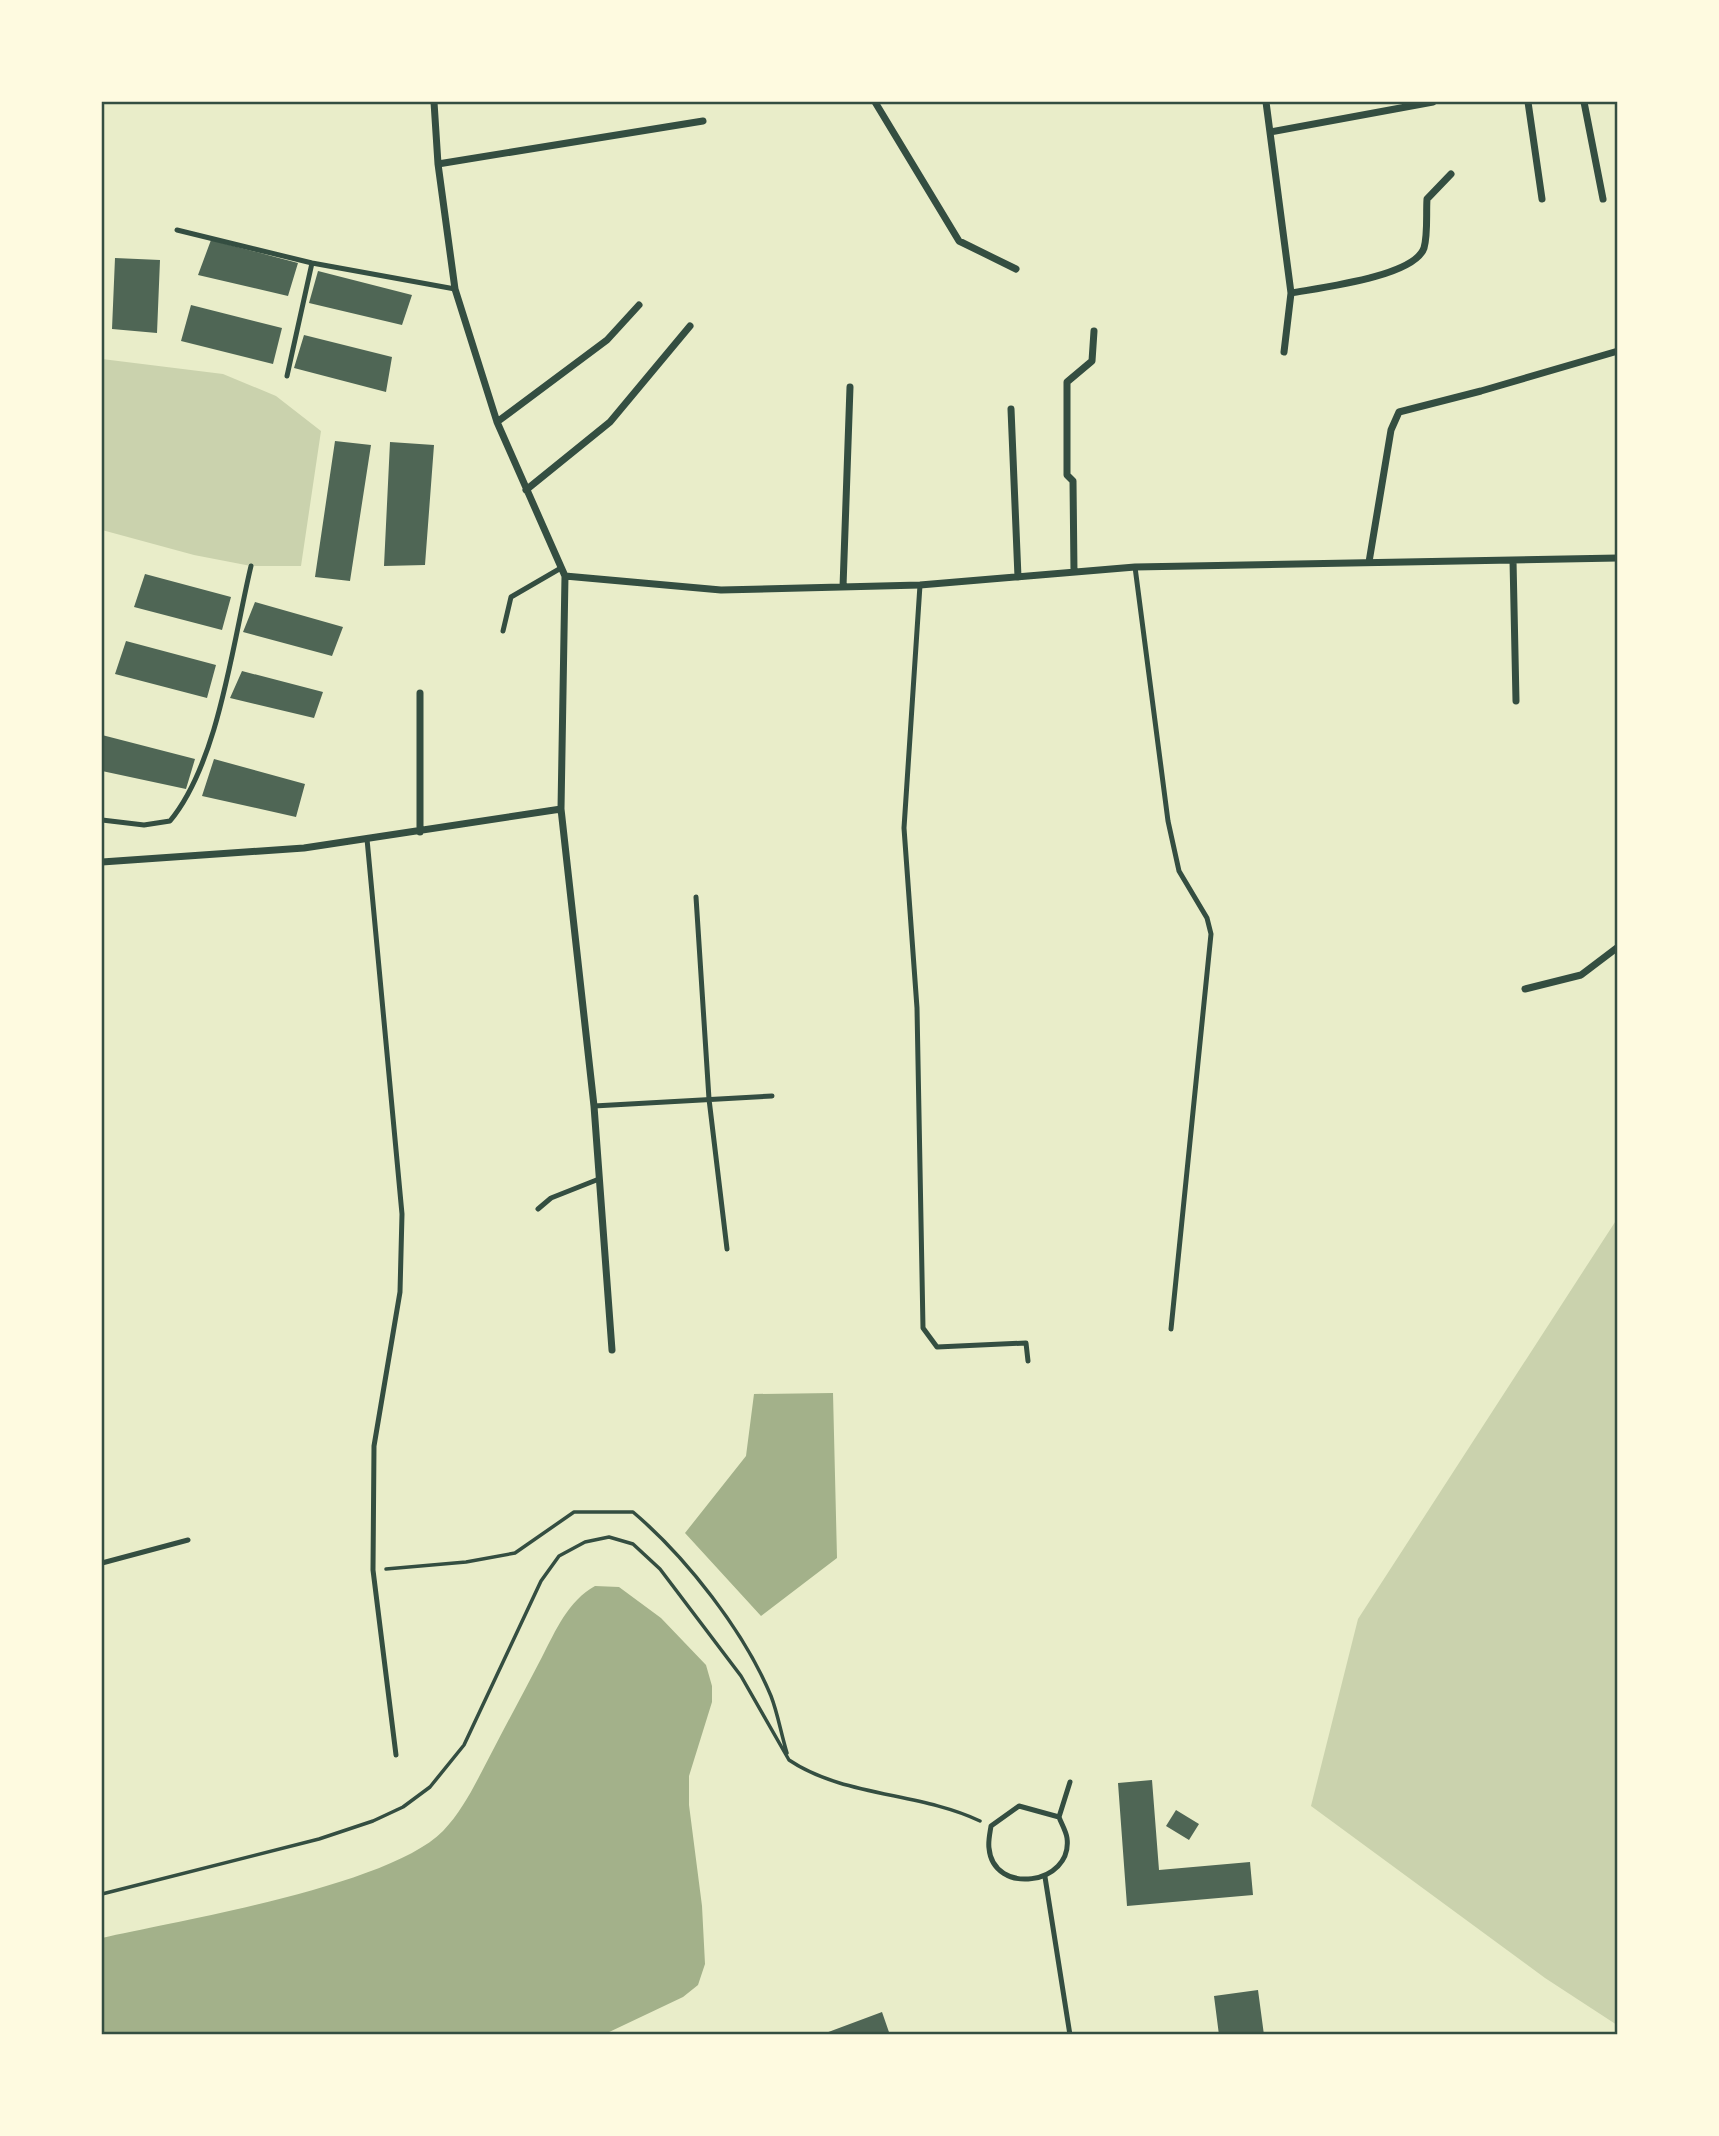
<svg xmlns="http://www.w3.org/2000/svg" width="1719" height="2136" viewBox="0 0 1719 2136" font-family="Rubik,sans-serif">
  <rect width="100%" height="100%" fill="#e9edc9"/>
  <!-- green -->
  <path fill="#cad2ad" d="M102 359 223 374 276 396 321 431 301 566H251L194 555 102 530Z
    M1617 1219 1618 2025H1617L1545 1978 1311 1806 1358 1619Z"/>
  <!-- water -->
  <path fill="#a3b18a" d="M833 1393 837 1558 761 1616 685 1533 746 1456 754 1394Z
    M595 1586 619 1587 661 1618 706 1665 712 1686V1702L689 1776V1805L702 1906 705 1964 698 1985 683 1997 605 2034H102V1938C181 1920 389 1886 443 1831 465 1808 478 1778 493 1750 509 1719 526 1688 542 1657 556 1630 568 1601 595 1586Z"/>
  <!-- building -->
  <path fill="#4f6655" d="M211 240 298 263 288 296 198 275Z
    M115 258 160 260 157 333 112 329Z
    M318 271 412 295 402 325 309 303Z
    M191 305 282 328 273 364 181 341Z
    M304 335 392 357 386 392 294 368Z
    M335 441 371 445 350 581 315 577Z
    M390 442 434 445 425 565 384 566Z
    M145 574 231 597 222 630 134 607Z
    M255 602 343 627 332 656 243 632Z
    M126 641 216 665 207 698 115 674Z
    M242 671 323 692 314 718 230 698Z
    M102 735 195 759 186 789 102 771Z
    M214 759 305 784 296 817 202 796Z
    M1152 1780 1159 1870 1250 1862 1253 1895 1127 1906 1118 1783Z
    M1176 1810 1199 1824 1189 1840 1166 1826Z
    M1258 1990 1264 2035H1219L1214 1996Z
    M882 2012 890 2035H823V2034Z"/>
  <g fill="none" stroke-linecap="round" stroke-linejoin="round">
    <!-- path -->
    <path stroke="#344e41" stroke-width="3.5" d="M386 1569 466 1562 515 1553 574 1512H633C686 1557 744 1631 771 1696 778 1714 781 1734 787 1753
      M789 1760C844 1797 919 1792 980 1821
      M102 1894 319 1839 373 1821 403 1807 430 1787 464 1745 541 1581 559 1556 585 1542 609 1537 633 1544 660 1569 741 1676 789 1760"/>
    <!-- service -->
    <path stroke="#344e41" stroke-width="5" d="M177 230 312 263 455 289
      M287 376 312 263
      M1135 567 1168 821 1179 871 1207 918 1211 934 1171 1329
      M920 585 904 828 917 1008 923 1328 937 1347 1026 1343 1028 1361
      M503 631 511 597 561 568
      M102 820 144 825 170 821C219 762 233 641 251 566
      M367 839 402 1214 400 1292 374 1446 373 1570 396 1755
      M696 897 709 1099 727 1249
      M594 1106 772 1096
      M538 1209 551 1198 599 1179
      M102 1563 188 1540
      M1019 1806 1059 1817C1061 1823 1066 1831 1067 1838 1073 1885 993 1896 989 1848 988 1841 990 1833 991 1826Z
      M1059 1817 1070 1782
      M1045 1877 1070 2035"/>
    <!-- minor -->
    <path stroke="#344e41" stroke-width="7" d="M434 102 438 164 455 289 497 422 565 576 561 809 594 1106 612 1350
      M875 102 959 241 1016 269
      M1266 102 1291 293 1284 352
      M1528 102 1542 199
      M1584 102 1603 199
      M1270 132 1433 102
      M438 164 703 121
      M1291 293C1318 288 1414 277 1424 248 1428 234 1426 214 1427 199L1451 174
      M1011 409 1018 577
      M497 422 607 340 639 305
      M526 490 610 422 690 326
      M1513 560 1516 701
      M1369 562 1391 430 1399 412 1481 391 1618 351
      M1074 572 1073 481 1067 475V382L1092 361 1094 331
      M565 576 721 590 920 585 1135 567 1618 558
      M843 587 850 387
      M420 832V693
      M102 862 304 848 561 809
      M1525 989 1581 975 1618 947"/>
  </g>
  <!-- border -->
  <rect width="1719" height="2136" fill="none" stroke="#fefae0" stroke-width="206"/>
  <rect x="103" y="103" width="1513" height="1930" fill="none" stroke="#344e41" stroke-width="2.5"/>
</svg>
